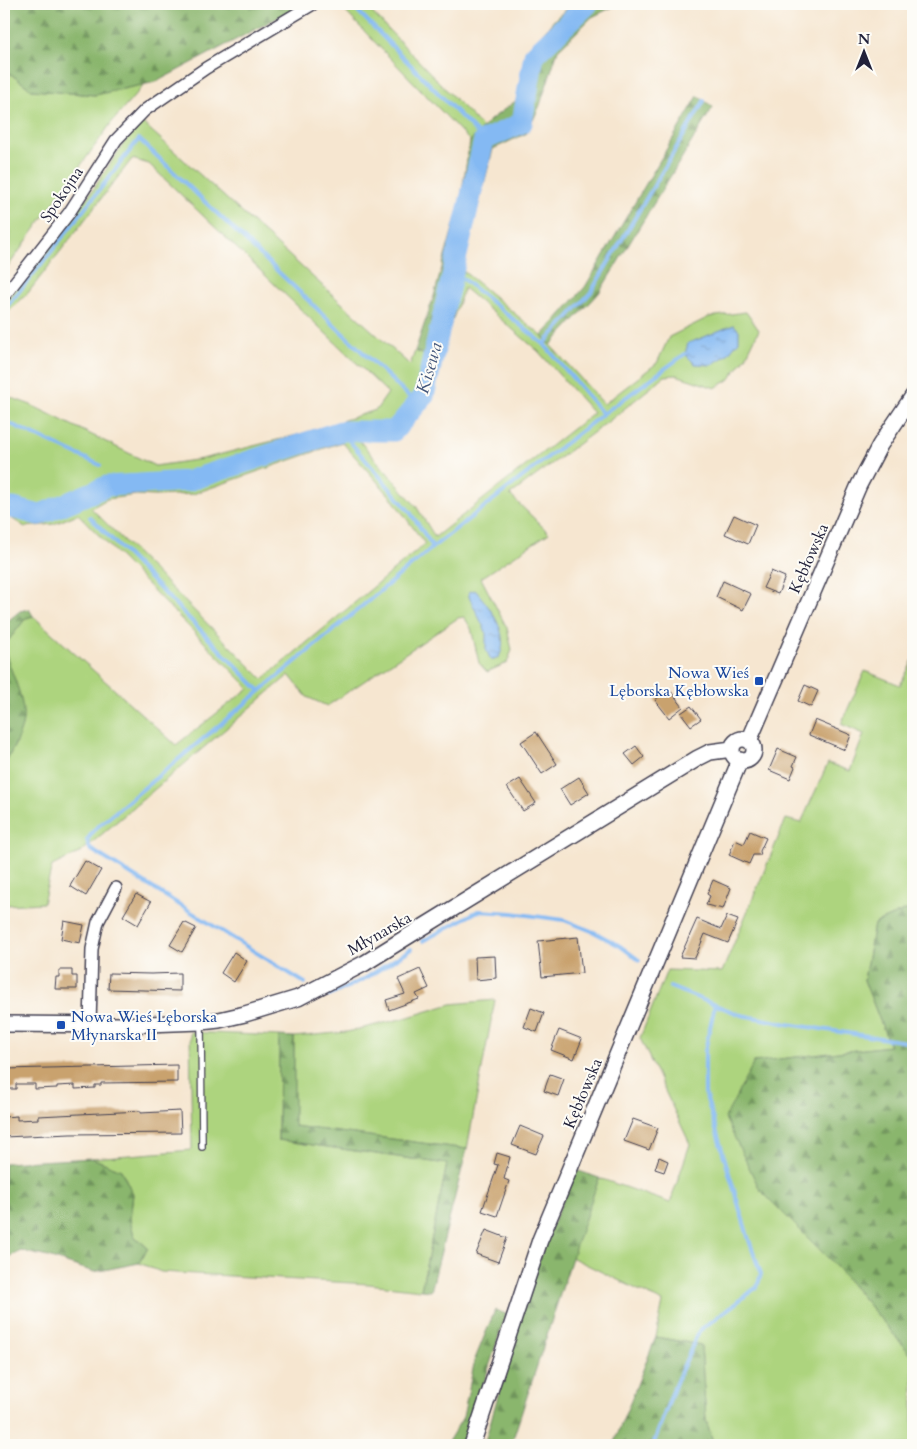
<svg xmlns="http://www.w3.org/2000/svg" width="917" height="1449" viewBox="0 0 917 1449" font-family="Cardo,serif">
  <defs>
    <pattern id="forest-firs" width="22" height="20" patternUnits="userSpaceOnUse" patternTransform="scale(1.25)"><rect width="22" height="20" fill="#8ab66d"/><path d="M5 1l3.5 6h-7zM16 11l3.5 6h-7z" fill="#70945b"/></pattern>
    <pattern id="water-ripples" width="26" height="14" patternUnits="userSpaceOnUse" patternTransform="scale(1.25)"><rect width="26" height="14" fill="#84b9f3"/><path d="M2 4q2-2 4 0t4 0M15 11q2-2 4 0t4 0" fill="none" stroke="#6c96c6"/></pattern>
  </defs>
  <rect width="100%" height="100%" fill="#fdfcf7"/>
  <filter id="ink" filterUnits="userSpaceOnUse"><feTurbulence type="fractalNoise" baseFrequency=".02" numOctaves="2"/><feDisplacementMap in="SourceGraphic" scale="10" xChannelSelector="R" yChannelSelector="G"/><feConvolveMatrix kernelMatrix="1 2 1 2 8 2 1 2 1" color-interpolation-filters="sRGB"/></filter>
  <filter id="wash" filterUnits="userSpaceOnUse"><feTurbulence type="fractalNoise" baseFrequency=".0096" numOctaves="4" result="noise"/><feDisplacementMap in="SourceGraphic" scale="20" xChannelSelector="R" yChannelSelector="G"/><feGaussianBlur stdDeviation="1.12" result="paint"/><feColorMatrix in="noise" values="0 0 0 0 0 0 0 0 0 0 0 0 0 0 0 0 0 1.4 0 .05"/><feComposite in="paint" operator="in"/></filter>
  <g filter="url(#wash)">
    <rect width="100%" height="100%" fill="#f6e6d0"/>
    <!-- green -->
    <path fill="#add47e" stroke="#687b5c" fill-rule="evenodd" d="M344 4H364L483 128 470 141 341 7Z
      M4 69 32 90 95 95 145 84 112 122 7 268 10 231 4 220Z
      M143 123 410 365 415 351 433 358 462 270 542 336 604 404 657 363 669 337 709 317 746 312 759 330 746 357 729 380 715 388 676 375 665 376 609 421 510 495 549 533 481 578 507 628 512 650 507 663 487 672 479 663 471 628 464 617 458 618 327 706 307 697 289 675 81 852 52 866 43 903 4 905V765L16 743 22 724 12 676 4 646 26 618 33 616 176 745 249 688 78 514 54 524 25 527 8 516H4V395L31 405 155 466 202 459 297 435 376 410 388 393 149 164 132 159 28 293 4 316V303L92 191 128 137ZM464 288 538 351 593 413 435 537 416 506 358 439 391 436 410 426 432 395 436 366ZM342 442 390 496 425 544 263 679 91 508 107 499 136 495 155 496 193 494Z
      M913 660V907L874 924 864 980 890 1046 754 1062 760 1190 834 1264 913 1357V1445H714L706 1420 701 1345 656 1337 663 1302 571 1257 599 1178 670 1203 690 1144 640 1038 667 970 722 972 786 819 801 823 828 763 850 771 864 734 841 724 865 671 900 685Z
      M495 1000 467 1149 293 1126 294 1037 347 1032 405 1018 451 1004Z
      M190 1032 279 1036 278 1140 447 1164 421 1290 369 1284 161 1272 139 1263 148 1248 134 1236 130 1219 133 1194 121 1170 92 1158 192 1150Z"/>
    <!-- forest -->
    <path fill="url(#forest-firs)" stroke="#566c54" d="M4 4H301L290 11 156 82 95 95 32 90 4 69Z
      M573 4H619L592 17 558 50 540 105 527 133 493 149 462 270 433 358 415 351 434 296 460 203 470 141 490 120 517 100 526 52 556 18Z
      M698 96 713 107 599 293 551 345 542 336 585 287Z
      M29 609 33 616 26 618 4 646V624L20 611Z
      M4 650C11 672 28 704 22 726 18 740 11 753 4 765Z
      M913 907V1357L834 1264 760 1190 725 1118 754 1062 890 1046 864 980 874 924Z
      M279 1036 294 1037V1126L467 1149 431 1291 421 1290 447 1164 278 1140Z
      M92 1158 121 1170 133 1194 130 1219 134 1236 148 1248 139 1263 94 1272 48 1257 21 1251 4 1259V1163Z
      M576 1170 599 1178C568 1266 541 1356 511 1445H484L520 1318 547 1237Z
      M495 1310 506 1314 464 1445H446L463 1417 475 1359Z
      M656 1337 701 1345 706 1420 714 1445H613Z"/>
    <!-- water -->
    <path fill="url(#water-ripples)" stroke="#536e97" d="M734 325 739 330V341L727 355 711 365 695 364 685 354 688 343C705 338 718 330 734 325Z
      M475 590C490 607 511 635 499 657L491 660 486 650V632L469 597V592Z"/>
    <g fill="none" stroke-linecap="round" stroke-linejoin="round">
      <!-- stream -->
      <path stroke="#84b9f3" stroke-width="4" d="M351 4 484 140
        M453 271 544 344 603 414
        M4 310 51 252 139 139 417 404
        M544 344 591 292 704 101
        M4 421 100 465
        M341 431 410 512 433 547
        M90 517 260 691
        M423 941 478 911 512 913 564 920 594 932 620 946 639 960
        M305 983 90 849 87 840 96 828 433 547 603 414 685 354
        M670 987 741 1015 788 1024 913 1043
        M325 994 329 996 366 978 411 949
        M653 1445 675 1385 699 1331 757 1287 761 1274 749 1240 705 1093V1051L715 1004"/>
      <!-- river -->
      <path stroke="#84b9f3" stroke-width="21" d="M4 508H13L39 515 107 486 188 481 341 431H394L424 396 484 140 522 123 534 55 588 4"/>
    </g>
    <g id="blocks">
      <!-- building -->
      <path fill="#c9a26e" d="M734 515 756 525 748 544 725 534Z
        M771 571 785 577 778 594 763 588Z
        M723 581 751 594 743 610 716 597Z
        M805 685 818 691 811 707 798 701Z
        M669 689 683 707 669 718 655 700Z
        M691 706 701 719 691 726 681 713Z
        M815 720 851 735 845 750 809 735Z
        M536 732 557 764 542 774 521 742Z
        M636 746 644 757 634 765 625 754Z
        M778 749 797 757 793 766 795 767 790 779 769 770Z
        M579 777 589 793 570 805 560 789Z
        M520 779 536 803 523 811 507 787Z
        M750 831 766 838 760 851 761 855H753L749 864 729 855 735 840 744 844Z
        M85 861 101 870 86 896 70 886Z
        M713 880 731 888 723 909 706 905 710 896 707 894Z
        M136 894 151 902 138 925 123 916Z
        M727 916 738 920 728 943 705 934 695 958 680 957 697 919 721 929Z
        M64 921 84 925 80 943 61 939Z
        M184 922 196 928 182 952 170 945Z
        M578 937 582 973 542 977 538 941Z
        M234 952 247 961 234 982 221 973Z
        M495 956 496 978 476 980 475 957Z
        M420 969 429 988 416 994 419 999 389 1010 386 1000 405 994 398 979Z
        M59 970H72V976H77V989H55L56 977H59Z
        M109 973 151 974 180 973V991L108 989Z
        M531 1008 544 1013 537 1032 524 1027Z
        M559 1030 582 1039 574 1059 551 1050Z
        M177 1065V1082L101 1083V1085H95V1088L75 1089V1085L57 1086V1088L35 1089V1084H16V1089H4V1069Z
        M550 1074 564 1079 558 1096 544 1091Z
        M141 1111V1113L180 1111 181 1133 70 1134 4 1137V1117L17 1116V1120L38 1119V1116Z
        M633 1119 658 1128 649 1150 624 1141Z
        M520 1126 544 1136 536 1154 512 1145Z
        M497 1153 510 1157 504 1179 509 1181 497 1216 482 1211 498 1165 494 1164Z
        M659 1157 668 1161 664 1172 655 1169Z
        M486 1230 507 1238 498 1262 476 1254Z"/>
    </g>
  </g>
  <g filter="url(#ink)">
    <use href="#blocks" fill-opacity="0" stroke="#423f51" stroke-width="1"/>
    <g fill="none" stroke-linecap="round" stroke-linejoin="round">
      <defs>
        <path id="lane" d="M201 1022 202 1147"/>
        <path id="street" d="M4 296 69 213 116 140 145 110 206 68 313 4
          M90 1025 92 949 98 922 116 888"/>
        <path id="secondary" d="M732 750a11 11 0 1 1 22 0a11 11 0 1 1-22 0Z
          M749 741 859 485 880 445 913 396
          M4 1024 120 1025 201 1022 219 1020 245 1014 298 998 365 963 410 935 698 758 710 752 732 749
          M472 1445 540 1240 740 760"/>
      </defs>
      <!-- lane casing -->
      <use href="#lane" stroke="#423f51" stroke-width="8"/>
      <!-- street casing -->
      <use href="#street" stroke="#423f51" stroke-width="14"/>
      <!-- secondary casing -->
      <use href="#secondary" stroke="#423f51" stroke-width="18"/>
      <!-- lane -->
      <use href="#lane" stroke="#fff" stroke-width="5.5"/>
      <!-- street -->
      <use href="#street" stroke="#fff" stroke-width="11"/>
      <!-- secondary -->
      <use href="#secondary" stroke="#fff" stroke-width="15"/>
    </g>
  </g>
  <!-- markers -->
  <g fill="#1a4fb4" stroke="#fdfcf7" stroke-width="2">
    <rect x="754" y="676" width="10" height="10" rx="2.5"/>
    <rect x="56" y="1020" width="10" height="10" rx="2.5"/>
  </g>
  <g text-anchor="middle" stroke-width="4" stroke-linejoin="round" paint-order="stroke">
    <!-- street labels -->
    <g font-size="16" fill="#22223b" stroke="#fdfcf7">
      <text transform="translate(61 194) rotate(-56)" y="6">Spokojna</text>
      <text transform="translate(808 558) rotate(-66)" y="6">Kębłowska</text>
      <text transform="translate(379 933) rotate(-30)" y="6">Młynarska</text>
      <text transform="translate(582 1093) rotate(-67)" y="6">Kębłowska</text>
    </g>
    <!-- transit labels -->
    <g font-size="16" fill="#164399" stroke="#fdfcf7" text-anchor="end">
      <text x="749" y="678">Nowa Wieś<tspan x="749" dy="18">Lęborska Kębłowska</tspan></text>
      <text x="71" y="1022" text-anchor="start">Nowa Wieś Lęborska<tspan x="71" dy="18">Młynarska II</tspan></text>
    </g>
    <!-- water labels -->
    <g font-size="18" font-style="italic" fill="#44577b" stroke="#fdfcf7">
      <text transform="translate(429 368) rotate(-74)" y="6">Kisewa</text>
    </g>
  </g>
  <!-- margin -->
  <rect width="917" height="1449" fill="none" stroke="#fdfcf7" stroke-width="20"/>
  <!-- north arrow -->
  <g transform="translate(864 52)" stroke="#fdfcf7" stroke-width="4" paint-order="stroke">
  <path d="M0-4L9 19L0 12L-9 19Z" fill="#22223b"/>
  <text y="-8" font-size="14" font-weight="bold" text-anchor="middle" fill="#22223b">N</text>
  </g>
</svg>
